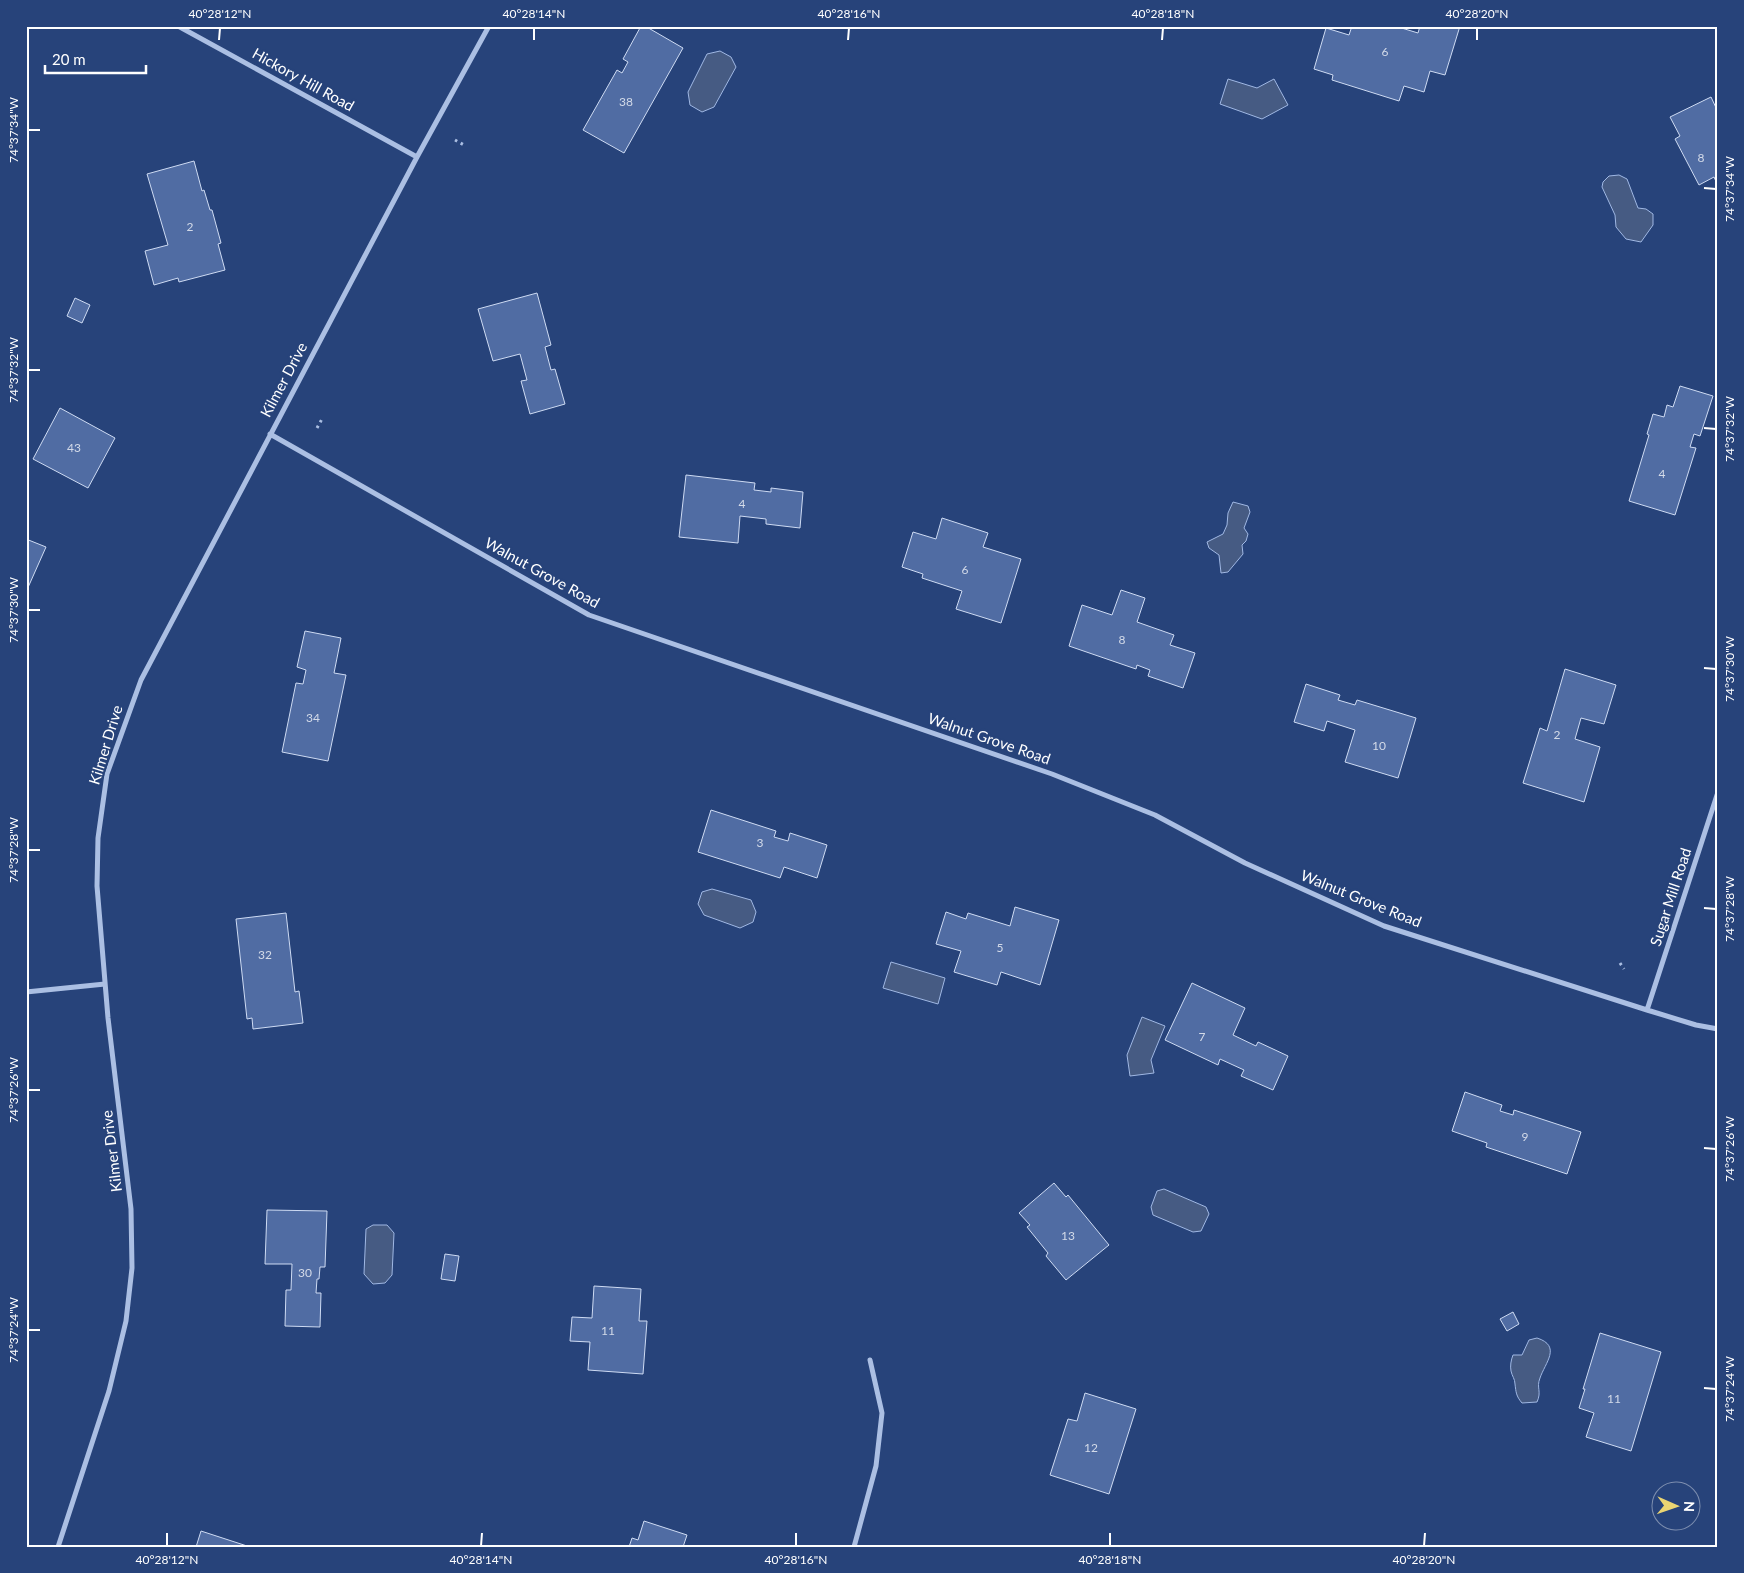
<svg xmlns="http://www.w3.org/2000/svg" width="1744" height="1573" viewBox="0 0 1744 1573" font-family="Lato,sans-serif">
  <rect width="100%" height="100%" fill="#27437a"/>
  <!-- water -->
  <path fill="#465b83" stroke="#a0b8e4" d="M720 51 731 57 736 67 714 107 702 112 690 105 688 92 707 54Z
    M1228 79 1257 88 1274 79 1288 105 1262 119 1220 104Z
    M1619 175 1627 179 1638 208 1646 209 1653 214V225L1641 242 1626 239 1616 227 1615 215 1602 187 1603 182 1609 176Z
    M1233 502 1248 506 1250 512 1244 528 1248 534 1246 541 1242 545 1243 554 1228 572 1221 573 1219 555 1209 548 1207 542 1223 534 1227 525 1228 513Z
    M712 889 751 900 756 912 753 922 740 928 704 915 698 904 702 892Z
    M891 962 945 978 938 1004 883 988Z
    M1142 1017 1165 1026 1151 1060 1154 1073 1130 1076 1127 1055Z
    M1164 1189 1206 1207 1209 1214 1201 1231 1193 1232 1153 1215 1151 1207 1157 1191Z
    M373 1225H387L394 1233 392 1275 385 1283 373 1284 364 1274 366 1229Z
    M1537 1338C1562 1346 1545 1363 1540 1378 1536 1388 1542 1391 1537 1402L1522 1403C1516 1396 1516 1392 1515 1384 1515 1379 1512 1376 1511 1371 1510 1366 1511 1360 1513 1355H1522L1529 1340Z"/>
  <!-- building -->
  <path fill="#506ca3" stroke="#cedbf3" d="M641 26H645L683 48 624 153 583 130 617 70 622 73 628 62 623 59Z
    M1352 26H1395L1418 33 1420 26H1460L1445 75 1430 71 1424 92 1404 86 1399 101 1332 80 1333 75 1314 69 1326 28 1349 35Z
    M1711 97 1718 112V186L1714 177 1699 185 1675 139 1680 136 1670 117Z
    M194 161 202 191 204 190 210 210H212L221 243 218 244 225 270 179 282 178 278 154 285 145 251 168 245 147 174Z
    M537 293 551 345 545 347 551 370 555 369 565 404 530 414 521 381 527 380 520 354 493 361 478 309Z
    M75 298 90 305 82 323 67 316Z
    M1680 386 1713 396 1700 436 1694 434 1690 447 1696 448 1675 515 1629 501 1649 435 1647 434 1653 414 1664 417 1667 405 1673 407Z
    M60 408 115 438 88 488 33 459Z
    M686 475 755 483 754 490 771 492V488L803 492 800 528 766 524V519L740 516 738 543 679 537Z
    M942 518 988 533 983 547 1021 559 1001 623 956 609 962 591 922 578 923 574 902 567 913 532 936 539Z
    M26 539 46 547 26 592Z
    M1121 590 1145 598 1137 622 1174 635 1170 645 1195 653 1183 688 1148 676 1150 670 1137 665 1136 669 1069 646 1082 605 1112 615Z
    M305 631 341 638 334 673 346 675 328 761 282 752 296 683 303 684 306 670 297 667Z
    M1565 669 1616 685 1604 724 1581 718 1575 739 1600 747 1584 802 1523 783 1540 728 1547 731Z
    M1306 684 1340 695 1338 700 1355 705 1357 700 1416 718 1398 778 1345 762 1355 730 1327 721 1324 731 1294 722Z
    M711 810 776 831 774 837 788 841 790 833 827 845 817 878 784 867 780 878 698 852Z
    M1015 907 1059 920 1040 985 1001 972 997 985 954 972 961 951 936 944 946 912 966 919 968 913 1010 926Z
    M286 913 295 992 299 991 303 1023 253 1029 252 1018 247 1019 236 919Z
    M1192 983 1245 1008 1233 1035 1256 1046 1258 1042 1288 1056 1273 1090 1241 1076 1244 1070 1220 1059 1218 1065 1165 1040Z
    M1465 1092 1502 1105 1500 1111 1513 1115 1514 1110 1581 1132 1567 1174 1486 1147 1487 1143 1452 1131Z
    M1054 1183 1066 1197 1068 1195 1109 1245 1066 1280 1046 1256 1048 1253 1027 1227 1030 1225 1019 1213Z
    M267 1210 327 1211 325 1267H320L319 1279H317L316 1293H321L320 1327 285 1326 286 1290H291L292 1264H265Z
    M445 1254 459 1256 455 1281 441 1279Z
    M594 1286 641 1289 639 1321H647L643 1374 588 1370 590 1342 570 1341 572 1317 592 1318Z
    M1513 1312 1519 1324 1507 1331 1500 1319Z
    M1600 1333 1661 1352 1631 1451 1586 1437 1594 1413 1579 1408 1585 1389H1583Z
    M1085 1393 1136 1409 1109 1494 1050 1475 1068 1419 1077 1421Z
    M644 1521 687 1535 683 1547H629L632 1538 638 1540Z
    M201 1531 247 1546V1547H196Z"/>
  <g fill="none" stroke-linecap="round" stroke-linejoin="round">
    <!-- path -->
    <path stroke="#abbfe3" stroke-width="3" stroke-dasharray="2.5 4" stroke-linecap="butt" d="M455 140 464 145
      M317 428 322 419
      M1620 963 1624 969"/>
    <!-- minor -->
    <path stroke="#abbfe3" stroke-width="5" d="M178 26 417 157
      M270 434 589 615 1052 774 1155 815 1245 863 1384 926 1647 1010 1696 1025 1718 1029
      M26 992 105 984
      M1647 1010 1718 792
      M58 1547 109 1391 126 1321 132 1268 131 1209 108 1018 97 886 98 838 107 774 141 680 417 157 489 26
      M854 1547 876 1466 882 1413 870 1360"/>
  </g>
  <!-- ticks -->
  <path fill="none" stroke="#fff" stroke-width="2" d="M219 40 220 28M534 40V28M848 40 849 28M1162 40 1163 28M1477 40V28M28 130H40M1704 188 1716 189M28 370H40M1704 428 1716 429M28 610H40M1704 668 1716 669M28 850H40M1704 908 1716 909M28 1090H40M1704 1148 1716 1149M28 1330H40M1704 1388 1716 1389M167 1546V1533M481 1546 482 1533M796 1546V1533M1110 1546V1533M1424 1546 1425 1533"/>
  <g text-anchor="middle" stroke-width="4.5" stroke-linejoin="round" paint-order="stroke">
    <!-- number labels -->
    <g font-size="12" fill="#d3dae8">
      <text x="1385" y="56">6</text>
      <text x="626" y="106">38</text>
      <text x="1701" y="162">8</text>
      <text x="190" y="231">2</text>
      <text x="74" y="452">43</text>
      <text x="1662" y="478">4</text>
      <text x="742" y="508">4</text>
      <text x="965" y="574">6</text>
      <text x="1122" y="644">8</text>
      <text x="313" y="722">34</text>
      <text x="1557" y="739">2</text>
      <text x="1379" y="750">10</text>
      <text x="760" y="847">3</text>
      <text x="1000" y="952">5</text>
      <text x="265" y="959">32</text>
      <text x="1202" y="1041">7</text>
      <text x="1525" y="1141">9</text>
      <text x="1068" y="1240">13</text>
      <text x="305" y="1277">30</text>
      <text x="608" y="1335">11</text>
      <text x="1614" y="1403">11</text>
      <text x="1091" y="1452">12</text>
    </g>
    <!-- street labels -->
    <g font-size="15" fill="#fff" stroke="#27437a">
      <text transform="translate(303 80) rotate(29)" y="5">Hickory Hill Road</text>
      <text transform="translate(284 380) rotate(-62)" y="5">Kilmer Drive</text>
      <text transform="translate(542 573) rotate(29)" y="5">Walnut Grove Road</text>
      <text transform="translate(989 739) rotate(19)" y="5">Walnut Grove Road</text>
      <text transform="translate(106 745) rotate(-73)" y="5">Kilmer Drive</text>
      <text transform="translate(1671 897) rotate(-72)" y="5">Sugar Mill Road</text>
      <text transform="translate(1361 899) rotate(22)" y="5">Walnut Grove Road</text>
      <text transform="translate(112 1151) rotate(-97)" y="5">Kilmer Drive</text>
    </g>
  </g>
  <!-- border -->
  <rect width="1744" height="1573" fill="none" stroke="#27437a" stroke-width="55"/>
  <!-- north arrow -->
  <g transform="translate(1676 1506) rotate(92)"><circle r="24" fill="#27437a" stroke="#7d8eaf"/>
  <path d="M0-4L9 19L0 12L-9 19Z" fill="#ebd572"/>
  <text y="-8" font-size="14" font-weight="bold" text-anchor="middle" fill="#ffffff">N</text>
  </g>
  <!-- scale -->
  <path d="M45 65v8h101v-8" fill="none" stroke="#ffffff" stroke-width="2.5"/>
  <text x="52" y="65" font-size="15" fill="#ffffff" stroke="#27437a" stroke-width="4" paint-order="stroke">20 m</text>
  <rect x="28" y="28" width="1688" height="1518" fill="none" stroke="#fff" stroke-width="2"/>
  <g font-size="12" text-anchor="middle" fill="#fff">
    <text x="220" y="18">40°28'12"N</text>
    <text x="534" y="18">40°28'14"N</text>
    <text x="849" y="18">40°28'16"N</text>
    <text x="1163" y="18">40°28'18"N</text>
    <text x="1477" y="18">40°28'20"N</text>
    <text transform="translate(14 130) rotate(-90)" y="4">74°37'34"W</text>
    <text transform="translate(1730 189) rotate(-90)" y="4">74°37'34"W</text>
    <text transform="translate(14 370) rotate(-90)" y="4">74°37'32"W</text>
    <text transform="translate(1730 429) rotate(-90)" y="4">74°37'32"W</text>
    <text transform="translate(14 610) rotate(-90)" y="4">74°37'30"W</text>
    <text transform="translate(1730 669) rotate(-90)" y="4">74°37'30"W</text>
    <text transform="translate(14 850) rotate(-90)" y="4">74°37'28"W</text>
    <text transform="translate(1730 909) rotate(-90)" y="4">74°37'28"W</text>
    <text transform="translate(14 1090) rotate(-90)" y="4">74°37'26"W</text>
    <text transform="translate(1730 1149) rotate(-90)" y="4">74°37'26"W</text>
    <text transform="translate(14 1330) rotate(-90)" y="4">74°37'24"W</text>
    <text transform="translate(1730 1389) rotate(-90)" y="4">74°37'24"W</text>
    <text x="167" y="1564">40°28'12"N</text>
    <text x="481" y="1564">40°28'14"N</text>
    <text x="796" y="1564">40°28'16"N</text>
    <text x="1110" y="1564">40°28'18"N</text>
    <text x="1424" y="1564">40°28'20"N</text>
  </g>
</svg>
